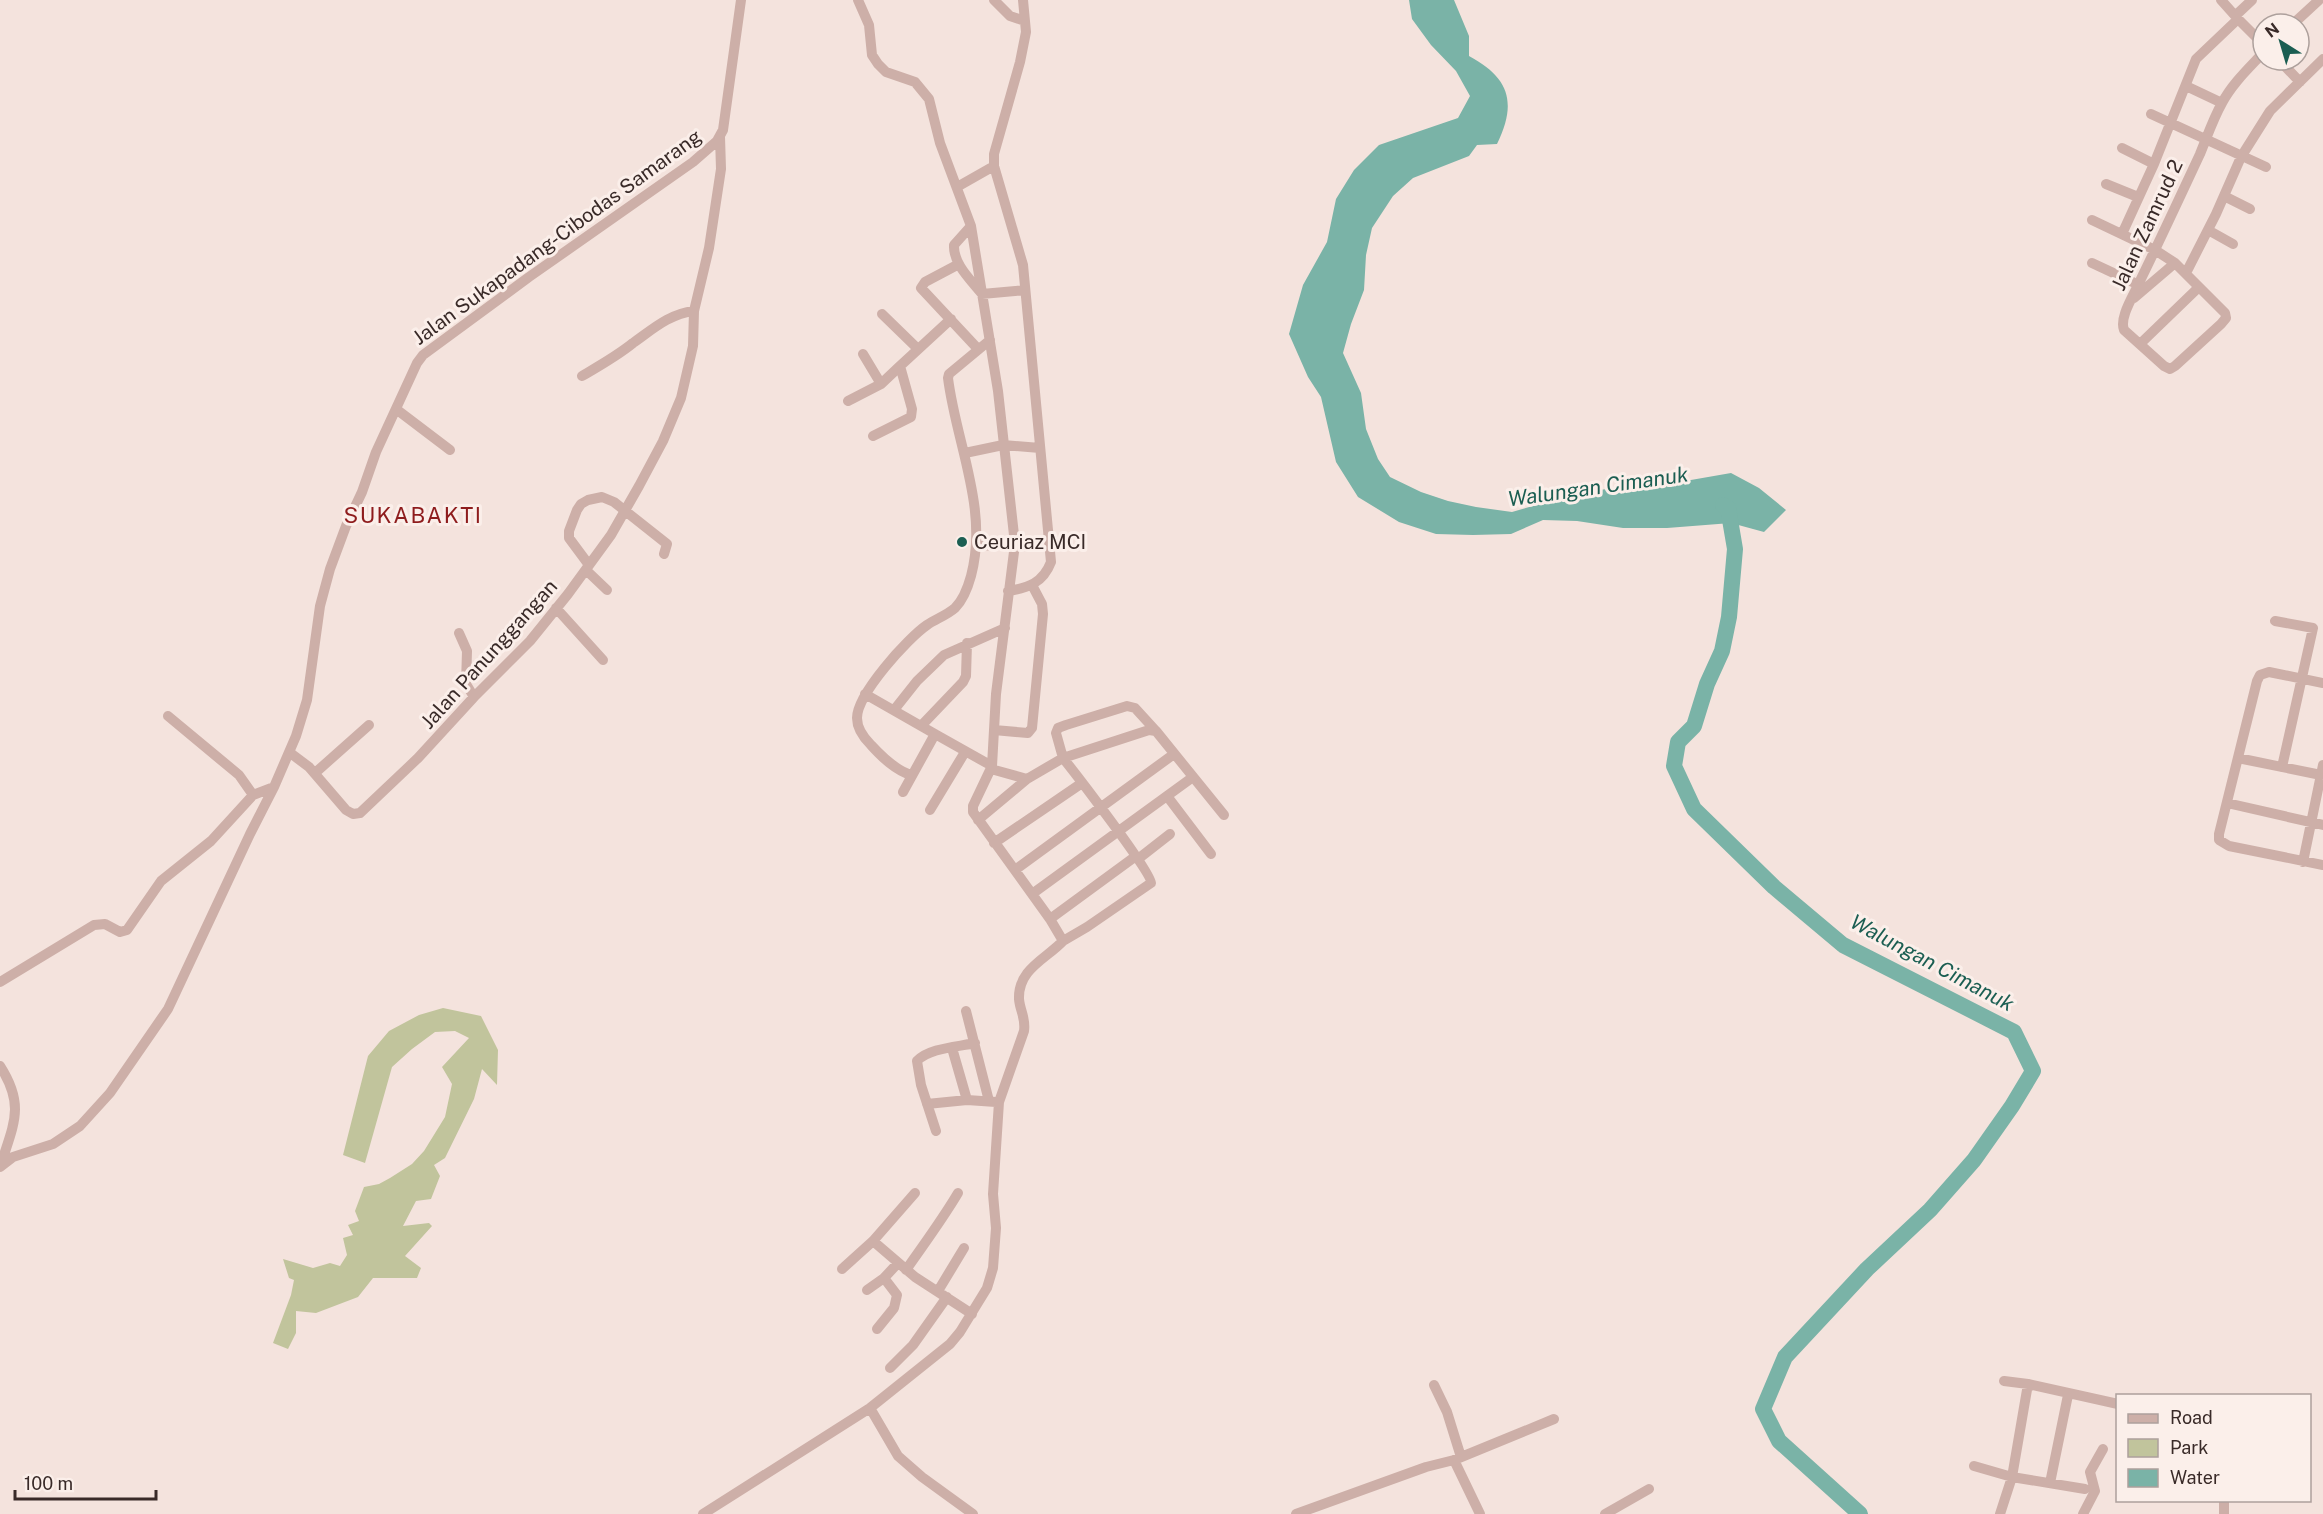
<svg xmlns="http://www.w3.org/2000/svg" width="2323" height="1514" viewBox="0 0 2323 1514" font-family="'Public Sans',sans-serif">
  <rect width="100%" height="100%" fill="#f4e3dd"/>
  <!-- green -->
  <path fill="#c1c49c" d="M443 1008 481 1016 498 1050 497 1085 482 1069 474 1099 445 1158 434 1165 440 1176 431 1199 416 1201 403 1226 429 1223 432 1226 405 1256 421 1268 417 1278H373L358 1297 316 1313 296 1311V1333L288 1349 273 1343 291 1295 294 1280 289 1278 283 1259 313 1268 330 1263 340 1266 347 1255 343 1238 353 1235 348 1225 359 1221 355 1211 364 1187 379 1184 390 1178 412 1164 424 1151 445 1117 452 1084 442 1067 469 1038 455 1031 435 1032 412 1049 392 1067 365 1163 343 1155 368 1056 389 1031 419 1015Z"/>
  <!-- water -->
  <path fill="#7ab3a7" d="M1409 0H1454L1469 36V56C1510 78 1517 103 1497 144L1477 145 1469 156 1413 178 1393 196 1372 228 1366 255 1364 290 1351 324 1343 353 1361 393 1366 429 1378 459 1390 477 1421 492 1448 501 1476 507 1512 512 1585 491 1668 484 1731 473 1759 488 1786 510 1764 532 1731 523 1667 528H1623L1577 521 1543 520 1511 534 1473 535 1436 534 1399 522 1358 497 1336 462 1321 397 1308 377 1289 334 1303 285 1327 242 1336 199 1354 170 1379 145 1458 118 1470 96 1456 71 1431 45 1412 19Z"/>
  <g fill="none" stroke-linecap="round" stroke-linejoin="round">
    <!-- river -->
    <path stroke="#7ab3a7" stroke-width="16" d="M1723 505 1728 508 1735 549 1729 617 1722 651 1707 684 1694 726 1678 742 1674 766 1694 809 1774 887 1843 945 2014 1032 2033 1071 2012 1106 1974 1160 1930 1210 1867 1269 1785 1357 1763 1409 1779 1441 1860 1514"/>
    <!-- minor -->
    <path stroke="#cdafa8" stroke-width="10" d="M994 0 1010 16 1025 21
      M2221 0 2238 19
      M2235 16 2252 0
      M2293 24 2319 0
      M2279 60 2300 82
      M2186 86 2222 103
      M2151 114 2266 167
      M2122 148 2154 164 2196 59 2238 19 2263 44
      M2106 184 2138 197
      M957 187 994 166
      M2224 196 2250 209
      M2092 220 2155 250 2175 263 2225 313 2226 318 2221 324 2175 366 2170 369 2164 366 2124 330C2119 317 2134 295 2139 283 2160 240 2180 197 2200 154 2207 137 2213 119 2222 103 2232 84 2248 69 2263 53
      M971 226 954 245C953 264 971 280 982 294L1025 290
      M2208 230 2233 244
      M2122 234 2154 164
      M2092 263 2139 285
      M959 264 925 282 921 288 978 349
      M2186 273 2216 214 2241 157 2270 111 2323 59
      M2134 298 2175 263
      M882 314 918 349
      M2141 343 2199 287
      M863 354 881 384
      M582 376C599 366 617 356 633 343 653 329 669 314 694 311
      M848 401 881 384 900 366
      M396 409 450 450
      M873 436 911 417 912 409 900 366 951 319
      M965 453 1003 445 1040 448
      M977 546 1015 544
      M589 565 569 538V531L577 510 581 504 588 500 602 497 614 502 667 544 664 554
      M586 570 607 590
      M1008 591C1028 588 1043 583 1051 562L1023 265 994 166V154L1020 62 1026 32 1023 0
      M556 608 603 660
      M2275 621 2313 628 2282 767
      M459 633 467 651 466 684 474 697
      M2323 683 2269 672 2260 675 2257 681 2219 834V840L2229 846 2323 865
      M865 694 935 734
      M894 710 917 681 944 655 1005 628
      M168 716 239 775 253 795
      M921 726 963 682 966 676 967 643
      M994 730 1028 733 1032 728 1043 614 1042 604 1032 585
      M1156 731 1135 708 1127 706 1066 725 1058 728 1056 733 1063 758 1149 730 1156 731 1224 815
      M289 752 309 767 346 810 353 814 360 813 418 758 474 697 530 641 568 594 611 535 639 486 663 441 681 398 693 346 694 311 709 248 721 169 720 137
      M2238 758 2321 775
      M991 769 1027 779
      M315 773 369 725
      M911 775C895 770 882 757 871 745 864 738 857 728 857 718 857 694 908 638 927 625 936 619 947 615 955 608 963 600 968 587 971 576 989 509 956 443 948 378L949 374 990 340
      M903 792 935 734 992 766
      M1167 796 1211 854
      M2227 803 2323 825
      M930 810 965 752
      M978 820 1027 779 1063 758C1075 773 1152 873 1151 883L1087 927 1063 941
      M994 843 1082 783
      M1138 859 1170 834
      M2303 862 2323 765
      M1015 870 1174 754
      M1032 894 1193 777
      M1050 919 1136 856
      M0 982 94 925 105 924 120 932 127 930 161 881 211 841 253 795 274 787
      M966 1011 989 1101
      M952 1048 967 1100
      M0 1066C25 1105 14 1123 1 1164
      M927 1104 967 1100 996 1102
      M936 1131 921 1085 917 1061C929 1048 957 1047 975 1043
      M0 1167 13 1157 53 1144 80 1126 110 1093 168 1009 250 834 274 787 296 736 307 700 320 606 330 569 346 526 362 492 376 452 417 363 423 355 529 277 693 162 717 141 723 130 741 0
      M873 1241 915 1277 972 1314
      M842 1269 873 1241 915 1193
      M906 1270C924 1244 942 1220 958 1193
      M867 1290 884 1278
      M938 1291 964 1248
      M877 1329 894 1308 897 1295 884 1278 898 1263
      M890 1368 913 1345 947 1297
      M2004 1381 2028 1384 2118 1404
      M1434 1385 1447 1412 1461 1457
      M870 1408 898 1456 922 1477 973 1514
      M1454 1460 1480 1514
      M1974 1466 2012 1477 2085 1489
      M2050 1483 2068 1395
      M703 1514 870 1408 950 1344 960 1332 987 1288 993 1268 996 1228 993 1194 999 1102 1024 1031C1026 1018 1020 1011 1019 999 1018 969 1046 959 1063 941L1050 919 973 812V806L992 766 996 694 1015 544 998 391 971 226 940 143 929 99 915 82 886 72 878 64 872 55 869 25 858 0
      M1296 1514 1426 1467 1454 1460 1554 1419
      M1605 1514 1649 1489
      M2000 1514 2012 1477 2028 1384
      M2083 1514 2095 1491 2090 1472 2103 1449
      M2224 1514V1500"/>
  </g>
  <!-- markers -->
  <circle fill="#1b5e52" stroke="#fbefea" stroke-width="2" cx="962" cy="542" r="6"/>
  <g text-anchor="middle" stroke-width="6" stroke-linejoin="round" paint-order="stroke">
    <!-- street labels -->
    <g font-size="20" fill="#392a28" stroke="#fbefea">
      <text transform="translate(2147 225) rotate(-65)" y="7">Jalan Zamrud 2</text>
      <text transform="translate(557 237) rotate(-36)" y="7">Jalan Sukapadang-Cibodas Samarang</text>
      <text transform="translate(489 654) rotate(-48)" y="7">Jalan Panunggangan</text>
    </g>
    <!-- poi labels -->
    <g font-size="20" fill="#392a28" stroke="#fbefea" text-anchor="start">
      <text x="974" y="549">Ceuriaz MCI</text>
    </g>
    <!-- water labels -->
    <g font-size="21" font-style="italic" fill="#1b5e52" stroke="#fbefea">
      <text transform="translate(1598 487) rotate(-8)" y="7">Walungan Cimanuk</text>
      <text transform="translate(1932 963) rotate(28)" y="7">Walungan Cimanuk</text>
    </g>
    <!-- quarter labels -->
    <g font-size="22" letter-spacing="1.5" fill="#8e1c1d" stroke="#fbefea">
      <text x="413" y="523">SUKABAKTI</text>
    </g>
  </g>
  <!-- legend -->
  <rect x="2116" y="1394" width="195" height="108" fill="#fbefea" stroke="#ada09c" stroke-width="1.5"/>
  <rect x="2128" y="1414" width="30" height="9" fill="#cdafa8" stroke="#ada09c" stroke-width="1.5"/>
  <text x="2170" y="1424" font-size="18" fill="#392a28">Road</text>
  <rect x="2128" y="1439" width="30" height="18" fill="#c1c49c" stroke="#ada09c" stroke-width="1.5"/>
  <text x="2170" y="1454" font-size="18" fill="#392a28">Park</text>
  <rect x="2128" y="1469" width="30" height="18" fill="#7ab3a7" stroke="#ada09c" stroke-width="1.5"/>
  <text x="2170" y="1484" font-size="18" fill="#392a28">Water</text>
  <!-- north arrow -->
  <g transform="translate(2281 42) rotate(323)"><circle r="28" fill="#fbefea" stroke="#ada09c" stroke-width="1.5"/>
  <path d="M0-4.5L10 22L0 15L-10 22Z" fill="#1b5e52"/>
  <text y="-9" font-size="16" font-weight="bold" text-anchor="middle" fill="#392a28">N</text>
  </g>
  <!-- scale -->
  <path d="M15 1490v9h141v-9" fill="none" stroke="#392a28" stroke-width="3"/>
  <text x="24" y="1490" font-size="18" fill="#392a28" stroke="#fbefea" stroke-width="4.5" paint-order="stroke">100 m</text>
</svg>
